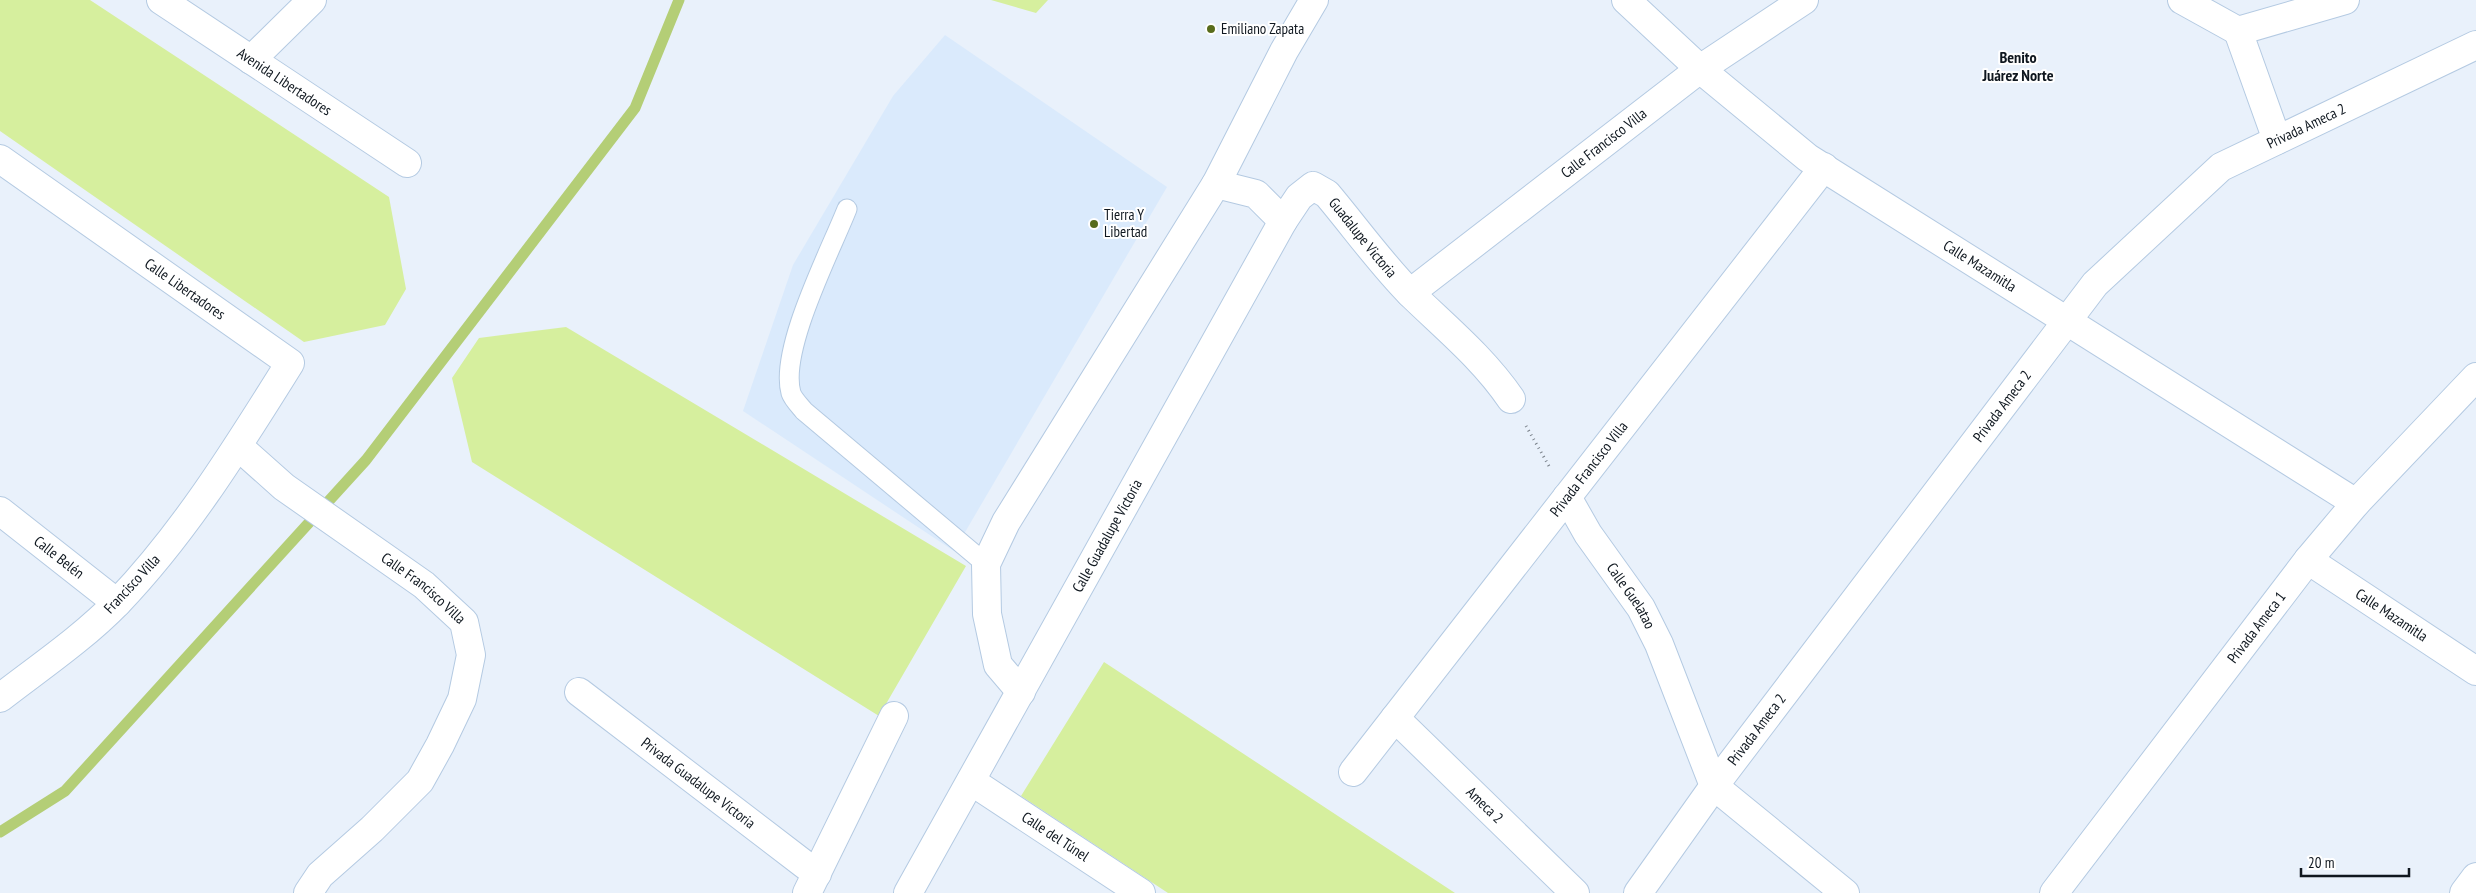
<svg xmlns="http://www.w3.org/2000/svg" width="2476" height="893" viewBox="0 0 2476 893" font-family="'PT Sans Narrow',sans-serif">
  <rect width="100%" height="100%" fill="#e9f1fb"/>
  <!-- built -->
  <path fill="#daeafc" d="M945 35 1167 187 954 551 743 411 793 265 893 96Z"/>
  <!-- green -->
  <path fill="#d6ef9e" d="M0 0H90L389 197 406 289 385 325 304 342 0 131Z
    M991 0H1048L1036 13Z
    M566 327 966 566 879 716 472 462 452 378 479 338Z
    M1104 662 1455 893H1168L1021 796Z"/>
  <g fill="none" stroke-linecap="round" stroke-linejoin="round">
    <!-- stream -->
    <path stroke="#b4ce76" stroke-width="11" d="M0 832 65 791 366 460 635 108 679 0"/>
    <defs>
      <path id="service" d="M847 209C830 252 779 350 791 393 793 399 800 406 804 411L986 564"/>
      <g id="minor">
        <path id="s1" d="M161 0 407 163"/>
        <path id="s2" d="M1626 0 1700 69 1808 158 2356 503"/>
        <path d="M2182 0 2238 31 2345 0"/>
        <path d="M2238 31 2277 140"/>
        <path d="M251 60 312 0"/>
        <path id="s3" d="M0 159 290 363C238 446 186 531 118 602 83 638 40 667 0 698"/>
        <path d="M1216 184 1256 194 1283 221"/>
        <path id="s4" d="M1410 293 1700 69 1804 0"/>
        <path id="s5" d="M238 446 284 487 424 585 464 622 471 655 462 699 440 745 420 781 372 829 320 875 308 893"/>
        <path id="s6" d="M1567 497 1588 534 1641 608 1659 644 1714 786 1845 893"/>
        <path id="s7" d="M0 511 117 603"/>
        <path id="s8" d="M2308 560 2476 671"/>
        <path id="s9" d="M579 692 817 874"/>
        <path d="M1021 692 998 665 987 614 986 564 1006 522 1216 184 1284 51 1314 0"/>
        <path id="s10" d="M1395 718 1575 893"/>
        <path id="s11" d="M1353 772 1824 167"/>
        <path id="s12" d="M971 781 1141 893"/>
        <path d="M807 893 894 716"/>
        <path id="s13" d="M908 893 1283 221 1299 197 1313 186 1327 194C1354 226 1382 265 1411 294 1446 328 1483 358 1511 399"/>
        <path id="s14" d="M1638 893 1714 786 2095 284 2221 167 2476 45"/>
        <path id="s15" d="M2054 893 2308 560 2356 503 2476 377"/>
        <path d="M2464 893 2476 877"/>
      </g>
    </defs>
    <!-- service casing -->
    <use href="#service" stroke="#b4cae2" stroke-width="21"/>
    <!-- minor casing -->
    <use href="#minor" stroke="#b4cae2" stroke-width="30"/>
    <!-- path -->
    <path stroke="#79818a" stroke-width="3" stroke-dasharray="1 4" stroke-linecap="butt" d="M1526 426 1549 466"/>
    <!-- service -->
    <use href="#service" stroke="#fff" stroke-width="19"/>
    <!-- minor -->
    <use href="#minor" stroke="#fff" stroke-width="28"/>
  </g>
  <!-- markers -->
  <g fill="#586c1b" stroke="#fff" stroke-width="2">
    <circle cx="1211" cy="29" r="5"/>
    <circle cx="1094" cy="224" r="5"/>
  </g>
  <g text-anchor="middle" stroke-width="4" stroke-linejoin="round" paint-order="stroke">
    <!-- poi labels -->
    <g font-size="15" fill="#0f171f" stroke="#fff" text-anchor="start">
      <text x="1221" y="34">Emiliano Zapata</text>
      <text x="1104" y="220">Tierra Y<tspan x="1104" dy="17">Libertad</tspan></text>
    </g>
    <!-- street labels -->
    <g font-size="15" fill="#0f171f" stroke="#fff">
      <text dy="5" stroke="none"><textPath href="#s1" startOffset="148">Avenida Libertadores</textPath></text>
      <text dy="5" stroke="none"><textPath href="#s14" startOffset="1028">Privada Ameca 2</textPath></text>
      <text dy="5" stroke="none"><textPath href="#s4" startOffset="245">Calle Francisco Villa</textPath></text>
      <text dy="5" stroke="none"><textPath href="#s13" startOffset="889">Guadalupe Victoria</textPath></text>
      <text dy="5" stroke="none"><textPath href="#s2" startOffset="444">Calle Mazamitla</textPath></text>
      <text dy="5" stroke="none"><textPath href="#s3" startOffset="226">Calle Libertadores</textPath></text>
      <text dy="5" stroke="none"><textPath href="#s14" startOffset="608">Privada Ameca 2</textPath></text>
      <text dy="5" stroke="none"><textPath href="#s11" startOffset="384">Privada Francisco Villa</textPath></text>
      <text dy="5" stroke="none"><textPath href="#s13" startOffset="409">Calle Guadalupe Victoria</textPath></text>
      <text dy="5" stroke="none"><textPath href="#s7" startOffset="75">Calle Belén</textPath></text>
      <text transform="translate(132 584) rotate(-47)" y="5">Francisco Villa</text>
      <text dy="5" stroke="none"><textPath href="#s5" startOffset="234">Calle Francisco Villa</textPath></text>
      <text dy="5" stroke="none"><textPath href="#s6" startOffset="118">Calle Guelatao</textPath></text>
      <text dy="5" stroke="none"><textPath href="#s8" startOffset="100">Calle Mazamitla</textPath></text>
      <text dy="5" stroke="none"><textPath href="#s15" startOffset="334">Privada Ameca 1</textPath></text>
      <text dy="5" stroke="none"><textPath href="#s14" startOffset="202">Privada Ameca 2</textPath></text>
      <text dy="5" stroke="none"><textPath href="#s9" startOffset="150">Privada Guadalupe Victoria</textPath></text>
      <text dy="5" stroke="none"><textPath href="#s10" startOffset="125">Ameca 2</textPath></text>
      <text dy="5" stroke="none"><textPath href="#s12" startOffset="101">Calle del Túnel</textPath></text>
    </g>
    <!-- neighbourhood labels -->
    <g font-size="16" font-weight="bold" fill="#0f171f" stroke="#fff">
      <text x="2018" y="63">Benito<tspan x="2018" dy="18">Juárez Norte</tspan></text>
    </g>
  </g>
  <!-- scale -->
  <path d="M2301 868v8h108v-8" fill="none" stroke="#0f171f" stroke-width="2.5"/>
  <text x="2308" y="868" font-size="15" fill="#0f171f" stroke="#ffffff" stroke-width="4" paint-order="stroke">20 m</text>
</svg>
